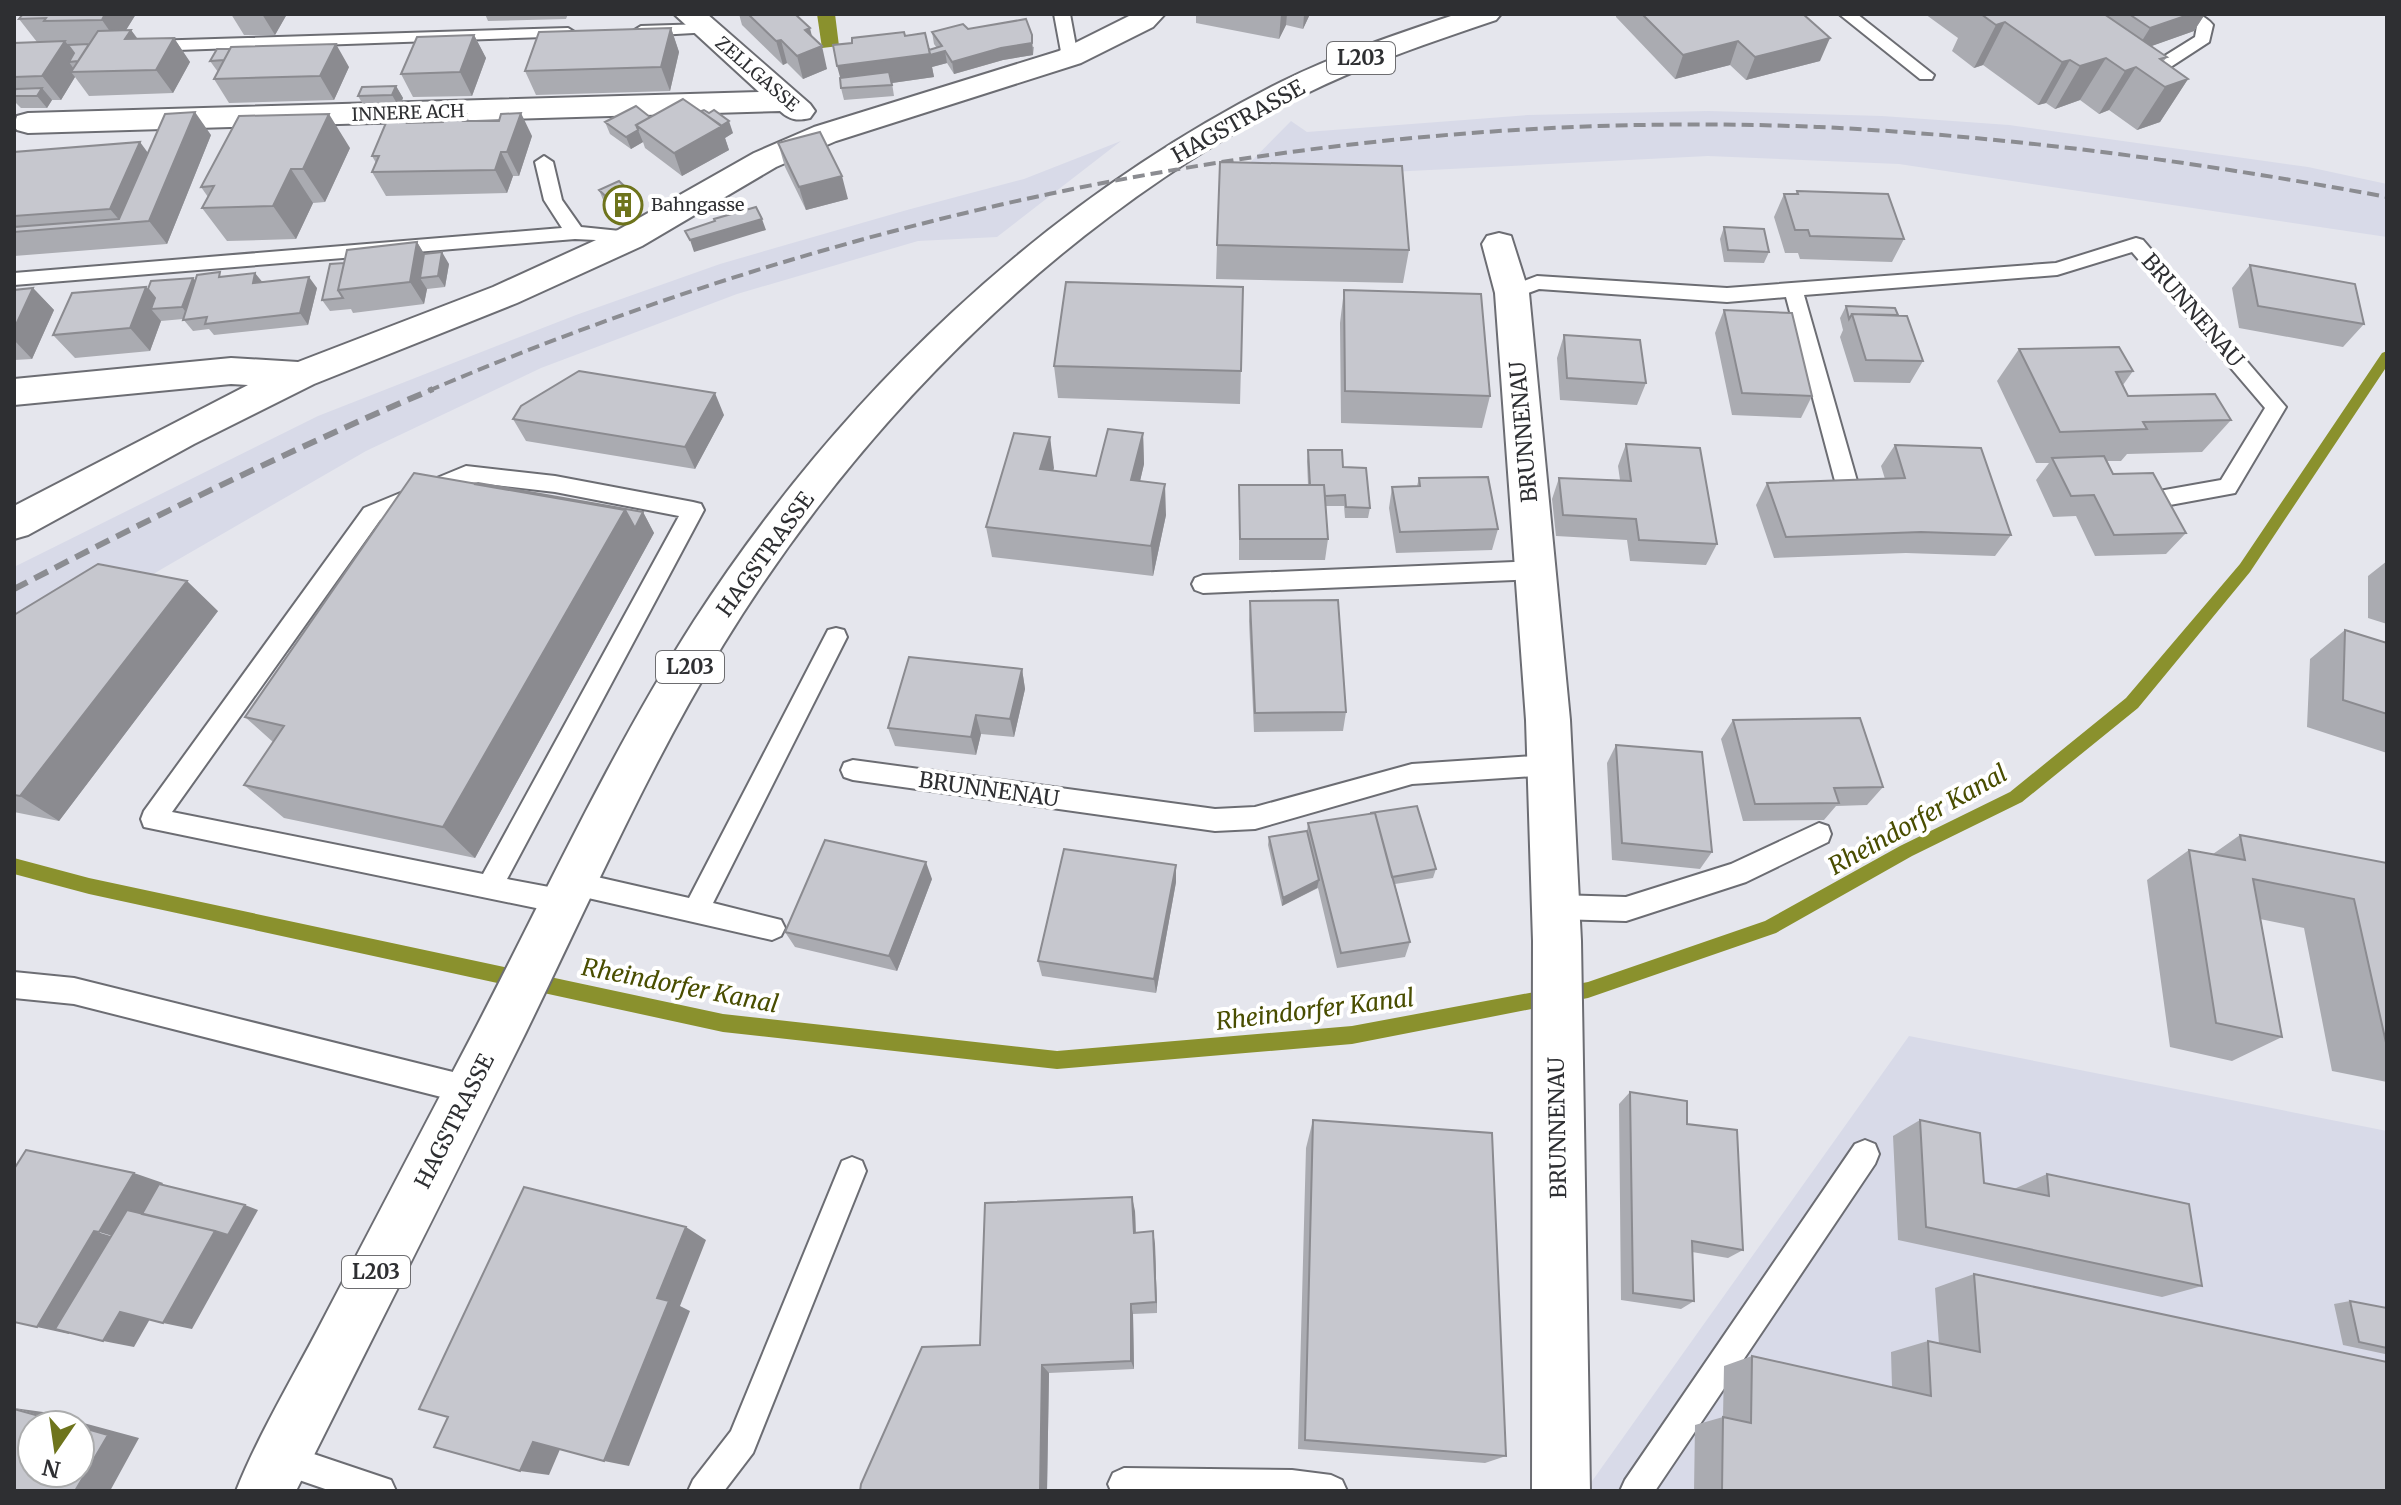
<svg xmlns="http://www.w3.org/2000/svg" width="2401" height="1505" viewBox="0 0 2401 1505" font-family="Merriweather,serif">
  <rect width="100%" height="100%" fill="#e5e6ed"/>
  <!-- built -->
  <path fill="#d8dae8" d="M1708 111 1882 116 2009 125 2308 167 2387 184V237L1899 164 1708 156 1349 174 1228 185 1291 121 1307 132 1528 115Z
    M1121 141 997 237 918 241 737 294 541 368 366 451 160 570 14 661V567L318 416 576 315 720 264 907 210 1024 179Z
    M1909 1036 2387 1131V1491H1585Z"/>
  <!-- water -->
  <path fill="#8a912d" d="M817 14H835L839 46 822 48Z"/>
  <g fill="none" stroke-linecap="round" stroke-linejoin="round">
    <!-- stream -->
    <path fill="#8a912d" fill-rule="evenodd" d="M2387 351V366L2250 572 2138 708 2022 802 1912 856 1776 933 1588 998 1352 1044 1057 1069 723 1032 89 894 14 874V858L89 878 723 1014 1057 1051 1352 1026 1588 982 1765 921 1900 846 2010 792 2126 698 2240 564 2382 353Z"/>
    <defs>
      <path id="lane" d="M1054 14H1070L1078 57 1076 61 1070 62 1062 57Z
        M1839 14H1857L1934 75 1932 79H1920Z
        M2183 14C2196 14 2204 14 2213 25L2209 42 2146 83H2134L2132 79 2134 75 2195 37 2197 26Z
        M705 24 711 26V32L641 36 633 31 641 26Z
        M568 28 576 33 574 36 149 51 141 46 149 41Z
        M544 156 553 162 562 200 581 227 630 232 639 238 637 242 575 239 14 285V273L562 228 544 200 535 162Z
        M2136 238 2143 240 2286 407 2235 493 2159 507 2151 505 2148 499 2151 493 2159 491 2221 480 2265 408 2132 252 2057 275 1804 295 1857 481 1853 487H1839L1835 481 1786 297 1727 302 1539 289 1512 299 1502 293 1505 288 1537 276 1727 288 2056 263Z
        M466 466 555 476 693 502 701 504 704 510 507 879 565 890 562 884 566 876 575 872 689 898 828 630 836 628 844 630 847 637 713 903 781 920 785 928 781 936 772 940 575 895 578 902 574 910 565 914 144 827 141 819 144 811 364 508ZM468 482 555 492 679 516 483 874 172 812 380 520Z
        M1535 561 1543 564 1546 570 1543 576 1535 579 1203 593 1195 590 1192 584 1195 578 1203 575Z
        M1550 755 1559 758 1562 765 1559 772 1550 775 1412 784 1255 829 1215 831 853 780 844 777 841 770 844 763 853 760 1215 809 1255 807 1412 764Z
        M1819 823 1828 826 1831 834 1828 842 1746 882 1626 921 1556 919 1547 915 1543 907 1547 899 1556 895 1626 897 1731 864Z
        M14 972 74 978 469 1076 479 1080 483 1090 479 1100 469 1104 74 1004 14 998Z
        M1865 1140 1875 1144 1879 1154 1875 1164 1655 1491H1620L1625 1480 1855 1144Z
        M852 1157 862 1161 866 1171 753 1453 724 1491H688L693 1480 731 1431 842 1161Z
        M281 1443 391 1480 396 1491H331L270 1470 265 1459 270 1448Z
        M1124 1468 1292 1470 1331 1475 1342 1480 1347 1491H1111L1108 1484 1113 1473Z"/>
      <path id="street" d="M674 14H707L810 104 815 111 810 118C797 121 790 120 780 111L28 133 17 130 14 126 17 116 28 113 759 92Z
        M1133 14H1165L1153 27 1081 63 836 141 776 167 642 246 517 303 314 384 194 444 28 535 14 539V506L248 385 231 384 14 405V379L231 358 298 362 493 287 618 230 754 153 814 127 1059 51Z
        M1499 233 1511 236 1529 293 1570 720 1581 941 1590 1491H1532L1533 941 1526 720 1495 293 1482 244 1487 236Z"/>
      <path id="primary" d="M1457 14H1501L1496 20C1431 42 1365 64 1303 95 1064 217 863 417 723 645 648 768 589 903 526 1032 450 1186 372 1338 296 1491H236C258 1436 289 1384 317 1331 367 1235 418 1138 469 1041 542 901 609 754 694 621 840 396 1041 203 1281 82 1337 54 1397 34 1457 14Z"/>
    </defs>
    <!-- lane casing -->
    <use href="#lane" stroke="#6c6d73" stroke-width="4"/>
    <!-- street casing -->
    <use href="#street" stroke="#6c6d73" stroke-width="4"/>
    <!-- primary casing -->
    <use href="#primary" stroke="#6c6d73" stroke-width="4"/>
    <!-- lane -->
    <use href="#lane" fill="#fff" fill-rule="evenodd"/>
    <!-- street -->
    <use href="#street" fill="#fff" fill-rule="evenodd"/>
    <!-- primary -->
    <use href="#primary" fill="#fff" fill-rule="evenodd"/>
    <!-- rail-far1 -->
    <path stroke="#8b8c91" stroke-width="4" stroke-dasharray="12 6" stroke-linecap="butt" d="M428 391C864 205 1345 107 1819 127 2010 136 2199 162 2387 197"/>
    <!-- rail -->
    <path stroke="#8b8c91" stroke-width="6" stroke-dasharray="15 8" stroke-linecap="butt" d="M14 589C152 517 290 450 433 389"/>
  </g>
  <!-- wall -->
  <path fill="#aaabb1" d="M136 14 126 30H131L138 39 174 38 190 62 173 93 89 96 75 77 61 100H52L47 108H21L14 101V43L37 42 19 19Z
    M231 14H287L275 35H244Z
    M485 14H568L566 19 488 21Z
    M739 14H795L812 36 827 69 803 79 787 63 783 65 742 25Z
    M1196 14H1310L1303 29 1286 25 1279 39 1196 23Z
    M1616 14H1803L1820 61 1746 80 1730 65 1675 79 1616 17Z
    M1925 14H2205L2194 31 2151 46 2167 57 2163 62 2188 79 2160 122 2137 130 2109 110 2099 114 2080 100 2055 109 2046 103 2038 105 1983 65 1974 68 1952 51 1958 38Z
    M671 28 679 52 670 91 536 95 525 71Z
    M968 29 1034 47 1033 55 1003 60 954 74 947 63 932 67 934 77 892 83 894 96 844 100 841 88 905 36 929 50 937 48 934 44 932 32Z
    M474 35 486 58 472 96 413 97 401 74Z
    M217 49 349 67 334 100 229 103 214 79 218 72 210 61Z
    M396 86 403 98 399 107 365 108 358 96Z
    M466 114 469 121 532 136 519 176H513L507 193 386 196 372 172 376 163 372 156 409 118 412 123 443 122Z
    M650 117 733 133 725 138 729 150 682 176 645 148 643 142 631 149 610 134 605 122Z
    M211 135 167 244 14 256V152L148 153Z
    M778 143 848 199 806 210 785 167Z
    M350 148 325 202 313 203 296 239 227 241 202 208 208 197 201 187Z
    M599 190 636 197 641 208 621 218 604 202Z
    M1797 191 1904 239 1892 262 1800 259 1798 253H1785L1774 217 1784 194H1796Z
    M1724 227 1769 252 1764 263 1724 262 1720 239Z
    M417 242 424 254 449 264 445 287 427 289 424 304 353 313 351 309 330 311 322 300Z
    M1217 245 1409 250 1403 283 1216 279Z
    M2250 265 2364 324 2343 347 2239 328 2232 288Z
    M223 276 317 288 308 325 214 335 209 329 193 331 183 319 161 321 150 351 75 358 53 335 146 287 148 289 193 278 195 280Z
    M1243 287 1240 404 1058 398 1054 366Z
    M33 288 54 310 32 359 14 360V290Z
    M1344 290 1490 396 1482 428 1341 423 1340 323Z
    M1846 306 1923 361 1910 383 1854 382 1840 337 1843 330 1840 318Z
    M1724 310 1812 396 1801 418 1732 415 1715 333Z
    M1564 335 1646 383 1637 405 1560 400 1557 358Z
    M2019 349 2133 371 2123 385 2128 396 2231 420 2202 452 2127 454 2121 461H2107L2113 474 2186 533 2166 554 2095 556 2076 516 2053 517 2036 480 2049 463H2036L1997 381Z
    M724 415 695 469 526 441 513 419Z
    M1143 433 1144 464 1140 481 1166 515 1153 576 992 557 986 527 1050 437 1053 471 1096 476Z
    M1626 444 1717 544 1706 565 1630 561 1627 540 1556 536 1552 499 1559 478 1620 480 1618 466Z
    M1895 445 2011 535 1995 556 1906 553 1774 558 1756 505 1767 483 1885 479 1881 466Z
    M1308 450 1343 467 1370 508 1368 518H1345L1344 506H1326L1328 539 1325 560H1239V485H1308L1307 461Z
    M1419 478 1498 529 1492 550 1396 553 1389 508 1392 487 1417 486Z
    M643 512 654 533 475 858 284 818 244 785 273 742 245 717Z
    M2387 561V624L2368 618V576Z
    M1250 601 1346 712 1343 731 1254 732 1249 621Z
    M218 611 59 821 14 812V615Z
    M2345 630 2387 643V753L2307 727 2310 659Z
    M1022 669 1025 689 1014 737 981 734 976 755 895 746 888 728Z
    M1733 720 1883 787 1867 805 1836 806 1824 820 1743 821 1721 739Z
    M1616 745 1712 852 1700 869 1612 860 1607 763Z
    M1308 823 1436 869 1433 878 1395 884 1410 942 1405 957 1337 968 1318 888 1282 906 1268 845 1269 837 1307 831Z
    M2240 835 2387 863V1082L2332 1071 2304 928 2260 919 2282 1037 2232 1061 2170 1047 2147 880 2189 850 2213 854Z
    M1176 865V882L1156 993 1042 976 1038 961Z
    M932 879 897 971 795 947 785 932Z
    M1630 1092 1687 1124 1743 1250 1728 1258 1692 1252 1694 1301 1681 1309 1621 1300 1619 1104Z
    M1313 1120 1506 1456 1485 1463 1298 1449 1306 1148Z
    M1920 1120 1984 1183 2014 1189 2047 1174 2202 1286 2162 1297 1898 1240 1893 1136Z
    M1135 1211 1136 1233 1155 1244 1157 1313 1133 1314 1134 1369 1049 1373 1047 1491H860L980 1345Z
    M1974 1274 2387 1362 2385 1354 2343 1345 2334 1304 2350 1301 2387 1308V1491H1694L1695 1425 1723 1417 1724 1366 1752 1356 1892 1387 1891 1352 1928 1341 1939 1344 1935 1288Z"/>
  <!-- shaded-wall -->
  <path fill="#8b8b90" d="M105 14H136L118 43 102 20Z
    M262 14H287L275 35Z
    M1281 14H1287L1286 25 1279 39Z
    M1304 14H1310L1303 29Z
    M2191 14H2205L2194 31 2135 52 2150 28Z
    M2005 22 1983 65 1974 68 1996 25Z
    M671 28 679 52 670 91 661 67Z
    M810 28 815 49 822 46 827 69 803 79 797 56 805 30Z
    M131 30 148 54 125 39Z
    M474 35 486 58 472 96 460 72Z
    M1032 35 1033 55 1003 60 954 74 952 62Z
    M174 38 190 62 173 93 156 70Z
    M1830 38 1820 61 1746 80 1755 57Z
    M781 40 787 63 783 65 776 41Z
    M65 41 80 61 69 62 76 72H71L75 77 61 100 42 76Z
    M1738 41 1730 65 1675 79 1683 55Z
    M336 44 349 67 334 100 320 76Z
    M945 51 947 63 932 67 934 77 871 86 843 88 837 66Z
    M2106 58 2080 100 2055 109 2080 66Z
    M2070 60 2046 103 2038 105 2062 62Z
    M2136 67 2109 110 2099 114 2125 71Z
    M2188 79 2160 122 2137 130 2165 87Z
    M396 86 403 98 399 107 392 95Z
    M42 88 52 100 47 108 37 96Z
    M195 112 211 135 167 244 149 221Z
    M521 113 532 136 519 176 507 152Z
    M329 114 350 148 325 202 303 169Z
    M729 121 733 133 725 138 729 150 682 176 674 153Z
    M638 130 643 142 631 149 626 137Z
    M140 142 165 176 122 223 110 209Z
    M501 152 513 176 507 193 495 170Z
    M291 169 313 203 296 239 273 206Z
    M842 176 848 199 806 210 799 187Z
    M636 197 641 208 621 218 616 206Z
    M762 219 766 230 694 252 690 240Z
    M417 242 431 265 420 278 427 289 424 304 410 282Z
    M442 252 449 264 445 287 438 276Z
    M255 273 264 284 253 283Z
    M309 277 317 288 308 325 300 313Z
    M193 278 202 289 191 319 182 307Z
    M146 287 164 308 151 309 161 321 150 351 130 328Z
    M33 288 54 310 32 359 14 340V329Z
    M715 393 724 415 695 469 685 447Z
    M1143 433 1144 464 1133 511 1131 480Z
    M1050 437 1054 468 1045 500 1040 469Z
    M1165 484 1166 515 1153 576 1151 546Z
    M625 510 643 512 654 533 475 858 443 827Z
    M187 581 218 611 59 821 20 796Z
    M1022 669 1025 689 1014 737 1010 719Z
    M976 715 981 734 976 755 971 737Z
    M926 862 932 879 897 971 889 956Z
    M1176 865V882L1156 993 1154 979Z
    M1319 880 1317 888 1282 906 1283 898Z
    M134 1173 163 1183 129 1241 99 1232Z
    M1132 1197 1135 1211 1136 1245 1134 1233Z
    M245 1205 258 1210 192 1329 163 1323 215 1231Z
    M686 1227 706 1240 680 1306 690 1311 629 1466 604 1461 657 1298Z
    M94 1231 124 1240 69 1334 37 1327Z
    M1153 1231 1155 1244 1157 1313 1156 1302Z
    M1131 1304 1133 1314 1134 1369 1131 1361Z
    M120 1312 150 1319 134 1347 103 1341Z
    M1042 1365 1049 1373 1047 1491H1040Z
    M14 1408 43 1412 139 1438 110 1491H75L80 1425H72Z
    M533 1442 561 1447 549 1475 520 1471Z"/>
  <!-- building -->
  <path fill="#c6c7ce" stroke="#8b8b90" stroke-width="2" d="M23 14H105L102 20 44 21 46 18 19 19Z
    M748 14H795L810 28 805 30 822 46 797 56 781 40 776 41Z
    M1642 14H1803L1830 38 1755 57 1738 41 1683 55Z
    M1981 14H2104L2167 57 2160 59 2188 79 2165 87 2136 67 2125 71 2106 58 2080 66 2070 60 2062 62 2005 22 1996 25Z
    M2129 14H2191L2150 28Z
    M1026 19 1032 35V43L1001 48 952 62 945 51 930 55 929 50 942 46 932 32 963 24 968 29Z
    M671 28 661 67 525 71 539 32Z
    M131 30 125 39 174 38 156 70 71 72 98 31Z
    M904 32 905 36 925 33 930 54 837 66 833 45 852 43V38Z
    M474 35 460 72 401 74 417 37Z
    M65 41 42 76 14 77V43Z
    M89 44 78 61 69 62 74 53 68 45Z
    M336 44 320 76 214 79 231 47Z
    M217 49H230L224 60 210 61Z
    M889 72 892 85 841 88 840 78Z
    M396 86 392 95 358 96 362 87Z
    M42 88 37 96H14V92L16 89Z
    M683 99 722 126 674 153 636 125Z
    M636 106 650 117 636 125 638 130 626 137 605 122Z
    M704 110 709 113 714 110 729 121 721 126 701 111Z
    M195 112 149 221 14 232V227L119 219 165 114Z
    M521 113 507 152H501L495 170 372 172 379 156H372L388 118H409L407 123 443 122 446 114H466L463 121H499L501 114Z
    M329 114 303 169H291L273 206 202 208 214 186 201 187 239 116Z
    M820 132 842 176 799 187 778 143Z
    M140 142 110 209 14 216V152Z
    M1220 162 1402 166 1409 250 1217 245Z
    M619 181 636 197 616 206 599 190Z
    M1797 191 1888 194 1904 239 1810 236 1808 230H1795L1784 194H1798Z
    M756 207 762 219 690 240 685 231 715 221 714 219Z
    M1724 227 1764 229 1769 252 1728 250Z
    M417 242 410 282 338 290 347 250Z
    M442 252 438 276 420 278 424 254Z
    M344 263 338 290 343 298 322 300 330 264Z
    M2250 265 2355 284 2364 324 2258 306Z
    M220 272 219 277 255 273 253 283 309 277 300 313 205 324 207 317 183 320 197 275Z
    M193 278 182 307 151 309 155 298 148 289 151 281Z
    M1066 282 1243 287 1241 371 1054 366Z
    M146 287 130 328 53 335 72 293Z
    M33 288 14 329V290Z
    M1344 290 1481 294 1490 396 1345 391Z
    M1846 306 1895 308 1898 315 1852 314 1849 319Z
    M1724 310 1792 313 1812 396 1742 393Z
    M1852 314 1907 316 1923 361 1866 360Z
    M1564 335 1640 340 1646 383 1567 378Z
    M2119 347 2133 371 2116 372 2128 396 2215 394 2231 420 2143 422 2147 429 2060 432 2019 349Z
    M579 371 715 393 685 447 513 419 521 406Z
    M1108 429 1143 433 1131 480 1165 484 1151 546 986 527 1014 433 1050 437 1040 469 1096 476Z
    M1626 444 1700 448 1717 544 1639 540 1636 519 1563 515 1559 478 1631 481Z
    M1895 445 1981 448 2011 535 1921 532 1786 537 1767 483 1905 478Z
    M1308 450H1342L1343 467 1366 468 1370 508 1346 507 1345 495 1325 496 1324 485H1310Z
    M2104 456 2113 474 2153 473 2186 533 2114 535 2094 495 2071 496 2052 458Z
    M414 473 625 510 443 827 244 785 284 726 245 717Z
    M1488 477 1498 529 1400 532 1392 487 1420 486 1419 478Z
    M478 483 643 512 635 528 625 510 474 484Z
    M1239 485H1324L1328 539H1240Z
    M98 564 187 581 20 796 14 795V615Z
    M1338 600 1346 712 1255 713 1250 601Z
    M2345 630 2387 643V714L2343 700Z
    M909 657 1022 669 1010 719 976 715 971 737 888 728Z
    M1860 718 1883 787 1834 788 1839 803 1755 804 1733 720Z
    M1616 745 1702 752 1712 852 1622 843Z
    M1417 806 1436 869 1392 877 1375 813H1370Z
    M1375 813 1410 942 1341 953 1308 823Z
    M1307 831 1319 880 1283 898 1269 837Z
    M2240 835 2387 863V1047L2354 899 2253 879 2282 1037 2216 1023 2189 850 2245 860Z
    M825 840 926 862 889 956 785 932Z
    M1064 849 1176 865 1154 979 1038 961Z
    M1630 1092 1687 1101V1124L1737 1130 1743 1250 1692 1241 1694 1301 1633 1293Z
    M1313 1120 1492 1133 1506 1456 1305 1440Z
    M1920 1120 1980 1133 1984 1183 2049 1196 2047 1174 2189 1204 2202 1286 1926 1227Z
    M26 1150 134 1173 99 1232 94 1231 37 1327 14 1322V1169Z
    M159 1184 245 1205 228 1235 215 1231 142 1214Z
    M524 1187 686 1227 657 1298 669 1301 604 1461 533 1442 520 1471 434 1447 448 1417 419 1409Z
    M1132 1197 1134 1233 1153 1231 1156 1302 1131 1304V1361L1042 1365 1040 1491H860L861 1484 922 1347 980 1345 985 1203Z
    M127 1210 215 1231 163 1323 120 1312 103 1341 55 1329Z
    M1974 1274 2387 1362V1491H1722L1723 1417 1751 1423 1752 1356 1931 1396 1928 1341 1980 1352Z
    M2350 1301 2387 1308V1348L2359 1342Z
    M14 1409 72 1425H32V1473H80V1427L108 1435 75 1491H14Z"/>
  <!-- icons -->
  <defs>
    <symbol id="building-ring" viewBox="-11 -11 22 22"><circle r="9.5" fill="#fff" stroke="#6e741c" stroke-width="1.5"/><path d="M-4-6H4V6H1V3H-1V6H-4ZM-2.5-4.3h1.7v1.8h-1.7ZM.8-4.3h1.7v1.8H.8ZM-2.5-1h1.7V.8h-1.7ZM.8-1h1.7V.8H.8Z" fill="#6e741c"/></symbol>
  </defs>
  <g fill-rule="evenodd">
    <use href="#building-ring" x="601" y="183" width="44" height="44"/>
  </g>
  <g text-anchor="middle" stroke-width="8" stroke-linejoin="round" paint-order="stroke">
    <!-- far-street labels -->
    <g font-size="18" fill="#2e2f32" stroke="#fff">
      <text transform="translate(757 74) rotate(41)" y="6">ZELLGASSE</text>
      <text transform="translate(408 113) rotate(-2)" y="6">INNERE ACH</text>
    </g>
    <!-- far-poi labels -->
    <g font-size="18" fill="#2e2f32" stroke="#fff" text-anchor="start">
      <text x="651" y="211">Bahngasse</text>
    </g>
    <!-- shield labels -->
    <g fill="#fff" stroke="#6d6d70" stroke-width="2">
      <rect x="1327" y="42" width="68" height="32" rx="6"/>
      <rect x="656" y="651" width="68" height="32" rx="6"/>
      <rect x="342" y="1256" width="68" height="32" rx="6"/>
    </g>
    <g font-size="20" font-weight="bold" fill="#2e2f32">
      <text x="1361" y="65">L203</text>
      <text x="690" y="674">L203</text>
      <text x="376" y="1279">L203</text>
    </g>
    <!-- street labels -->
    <g font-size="22" fill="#2e2f32" stroke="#fff">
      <text transform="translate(1238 121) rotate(-29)" y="8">HAGSTRASSE</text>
      <text transform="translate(2193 310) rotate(49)" y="8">BRUNNENAU</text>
      <text transform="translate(1523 432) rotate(-95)" y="8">BRUNNENAU</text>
      <text transform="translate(765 554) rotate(-54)" y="8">HAGSTRASSE</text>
      <text transform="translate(989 789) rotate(8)" y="8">BRUNNENAU</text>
      <text transform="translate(454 1121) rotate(-63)" y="8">HAGSTRASSE</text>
      <text transform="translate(1557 1128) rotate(-91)" y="8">BRUNNENAU</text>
    </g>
    <!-- water labels -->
    <g font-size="24" font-style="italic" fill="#494d00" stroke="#fff">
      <text transform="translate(1918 820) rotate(-29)" y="8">Rheindorfer Kanal</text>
      <text transform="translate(680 986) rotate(11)" y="8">Rheindorfer Kanal</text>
      <text transform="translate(1315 1010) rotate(-7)" y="8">Rheindorfer Kanal</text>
    </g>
  </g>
  <!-- border -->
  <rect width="2401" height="1505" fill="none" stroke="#2e2f32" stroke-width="32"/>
  <!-- north arrow -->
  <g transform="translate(56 1449) rotate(193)"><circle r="38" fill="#ffffff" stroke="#abacad" stroke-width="2"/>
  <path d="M0-6L14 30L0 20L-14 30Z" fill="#6e741c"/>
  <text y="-12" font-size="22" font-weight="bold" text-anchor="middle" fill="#2e2f32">N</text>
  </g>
</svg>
